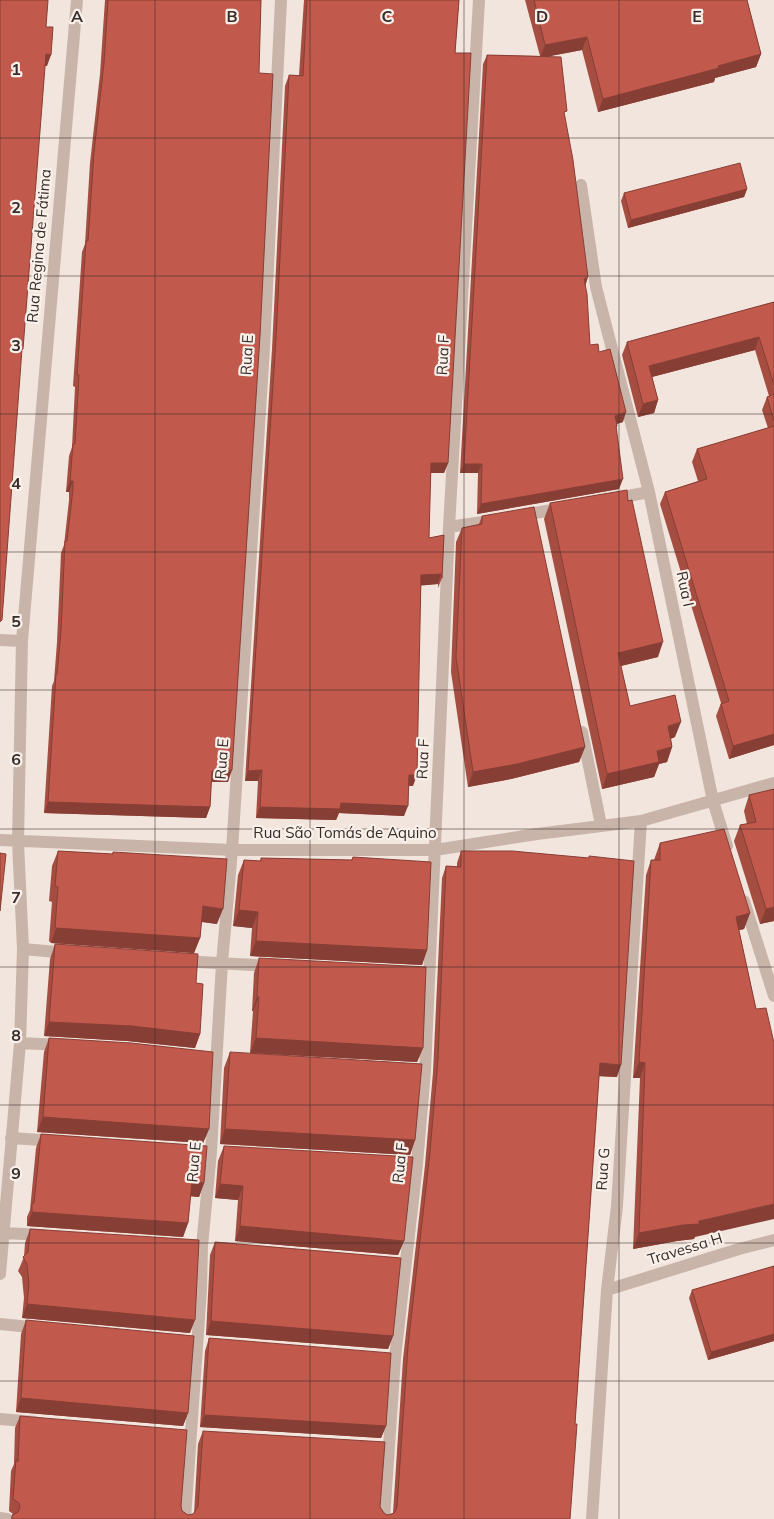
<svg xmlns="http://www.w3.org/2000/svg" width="774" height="1519" viewBox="0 0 774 1519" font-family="Mulish,sans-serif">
  <rect width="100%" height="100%" fill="#f2e5dd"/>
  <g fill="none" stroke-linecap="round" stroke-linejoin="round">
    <!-- minor -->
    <path stroke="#c9b4aa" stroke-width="12" d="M581 185 596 287 649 492 713 801 727 846
      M612 499 649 492
      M518 516 563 508
      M449 527 496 520
      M0 640 22 641
      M582 732 601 825
      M0 840 232 850H435L537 834 641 821 774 783
      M744 901 774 996
      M23 949 68 953
      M180 961 272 966
      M20 1043 62 1045
      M11 1138 56 1141
      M4 1233 43 1235
      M0 1274 20 1043 23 949 18 842 22 641 77 0
      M607 1290 739 1249 774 1240
      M0 1324 40 1328
      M0 1419 35 1422
      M0 1518 7 1519
      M185 1519 201 1289 202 1246 211 1152 222 963 232 850 264 348 281 0
      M384 1519 395 1358 417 1164 425 1071 449 527 479 0
      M592 1519 607 1290 617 1206 641 821"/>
  </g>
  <!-- wall -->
  <path fill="#a64d41" d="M105 0H261L228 782H211L210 807 206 818 44 813 52 686 54 681 57 642 61 553 64 545 69 500V492H66L69 456 72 447 75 387 73 386 82 252 85 244 90 163 100 74Z
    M304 0H459L455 53 448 463 444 473H431L429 503V538L444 535 442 578 438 588V584L421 585 413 786H408L404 816 339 813 336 820 256 818 258 781H245L272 349 285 86 289 75H299Z
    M525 0H747L761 54 756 67 715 78 714 82 598 112 582 50 550 56 565 118 585 285 590 345 599 352 623 422 617 424V426L616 429 619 489 477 514 478 473H460L483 64 487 55 540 56Z
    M747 189 744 197 628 228 621 201 624 193Z
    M774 302V745L729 759 716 716 721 703 660 504 665 492 698 481 692 462 697 449 768 428 762 410 767 397 769 396 755 350 652 377 658 400 654 413 638 417 622 355 627 342Z
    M628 501 658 657 621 666 630 706 675 737 671 739 672 747 667 762 659 764 654 777 602 789 544 519 550 503Z
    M482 516 585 747 579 762 511 779 468 787 451 672 456 542 462 528 479 524Z
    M774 789V921L760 924 734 841 740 825 747 824 744 811 749 795Z
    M660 843 750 913 744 929 739 930 756 1009 694 1239 677 1241 633 1249 640 1078H633L646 875 651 860H654Z
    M58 851 112 854 113 852 217 924 201 922 200 938 194 953 51 943 49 941 52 902 49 901 52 866Z
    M461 851 617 1077 599 1076 575 1424 570 1519H11L13 1514 9 1511 11 1471 14 1464 15 1428 20 1416 181 1506 182 1511 188 1515 194 1514 198 1444 203 1431 380 1507 384 1513 387 1515 393 1513 403 1359 425 1165 433 1072 442 878 446 866 457 867V863Z
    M353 857 427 950 422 965 250 956 252 928 233 926 238 875 244 860 260 861 261 858 351 860Z
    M55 944 200 1034 195 1048 127 1041 44 1036 50 959Z
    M259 958 423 1048 417 1062 250 1053 253 1011H252L254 973Z
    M49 1038 209 1129 203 1143 37 1132 44 1052Z
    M230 1052 415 1140 410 1155 220 1144 224 1068Z
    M41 1134 204 1183 199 1197 190 1196 188 1223 183 1237 27 1226V1217L30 1210 36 1148Z
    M224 1146 404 1241 398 1255 235 1241 238 1200 215 1198 218 1161Z
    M30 1229 190 1333 22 1318 24 1298 22 1277 18 1271 24 1257 25 1243Z
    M215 1242 393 1336 388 1349 206 1335 210 1255Z
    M774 1266V1341L708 1360 689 1298 692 1290Z
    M26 1320 188 1413 183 1426 16 1412 21 1334Z
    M209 1338 386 1426 381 1438 200 1427 205 1351Z"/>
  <!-- shaded-wall -->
  <path fill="#873e35" d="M587 37 582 50 540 58 545 45Z
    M46 54 51 55 47 66H42Z
    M761 54 756 67 715 78 714 82 598 112 603 99Z
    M747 189 744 197 628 228 631 220Z
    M588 277 585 287 584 279Z
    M759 337 755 350 644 379 649 366Z
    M658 400 654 413 638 417 643 404Z
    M626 412 623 422 612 425 615 416Z
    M431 463H448L444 473H427Z
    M464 464H482L478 473H460Z
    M623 479 619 489 477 514 481 504Z
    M70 481H73L69 492H66Z
    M441 574 438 584 417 586 421 575Z
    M663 642 658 657 612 668 618 653Z
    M681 722 675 737 662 741 668 726Z
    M774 734V745L729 759 733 746Z
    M585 747 579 762 511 779 468 787 473 772Z
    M672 747 667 762 659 764 654 777 602 789 607 774 657 751Z
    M232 770 228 782H208L212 771Z
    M262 770 258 781H245L248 771Z
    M409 775H417L413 786H405Z
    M48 802 210 807 206 818 44 813Z
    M341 803 408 806 404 816 339 813 336 820 256 818 260 807Z
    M203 906 223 909 217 924 197 921Z
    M774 907V921L760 924 766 909Z
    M239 910 258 912 252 928 233 926Z
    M750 913 744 929 731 932 736 917Z
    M56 928 200 938 194 953 51 943Z
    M256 941 427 950 422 965 250 956Z
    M257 997H259L253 1011H252Z
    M49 1022 132 1026 200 1034 195 1048 127 1041 44 1036Z
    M256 1038 423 1048 417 1062 250 1053Z
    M639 1062 645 1063 640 1078H633Z
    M600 1063 621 1065 617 1077 596 1076Z
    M43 1117 209 1129 203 1143 37 1132Z
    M225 1129 415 1140 410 1155 220 1144Z
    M192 1182 204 1183 199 1197 187 1196Z
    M220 1184 243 1186 238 1200 215 1198Z
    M774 1204V1219L695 1237 694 1239 677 1241 633 1249 639 1233 699 1221Z
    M32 1212 188 1223 183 1237 27 1226Z
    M240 1226 404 1241 398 1255 235 1241Z
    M27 1304 195 1320 190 1333 22 1318Z
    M211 1321 393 1336 388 1349 206 1335Z
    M774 1334V1341L708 1360 711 1352Z
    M21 1398 188 1413 183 1426 16 1412Z
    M204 1415 386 1426 381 1438 200 1427Z"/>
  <!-- building -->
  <path fill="#c1594c" stroke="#873e35" d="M0 0H48L46 27H53L51 55 46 54 23 349H22L2 620 0 622Z
    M108 0H261L259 73 273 74 260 336 232 770 212 771 210 807 48 802 56 674H57L61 631 65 541H67L73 489V481H70L73 444H75L79 375H77L86 241H88L94 152 104 63Z
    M307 0H459L455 53H471L448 463H431L429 538 444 535 442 578 441 574 421 575 417 775H409L408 806 341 803 340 809 260 807 262 770 248 771 276 338 289 75 303 76Z
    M534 0H747L761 54 718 66 719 68 603 99 587 37 545 45Z
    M487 55 561 57 567 111 564 112 573 160 588 277 584 279 587 294 590 345 598 344 599 352 610 349 626 412 615 416 617 426H616L623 479 481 504 482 464H464Z
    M740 163 747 189 631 220 624 193Z
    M774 302V385L759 337 649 366 658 400 643 404 627 342Z
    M774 394V421L767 397Z
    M774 426V734L733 746 721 704 729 701 665 492 707 479 697 449Z
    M627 490 628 501 632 500 663 642 618 653 630 706 675 695 681 722 668 726 672 747 657 751 659 762 607 774 550 503Z
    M534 507 585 747 517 764 473 772 456 657 462 528 482 524V516Z
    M774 789V907L766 909 740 825 756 822 749 795Z
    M724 829 750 913 736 917 756 1009 766 1008 774 1043V1204L699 1221V1224L683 1225 639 1233 645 1063 639 1062 651 860H660V843Z
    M58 851 113 854V852L227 859 223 909 203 906 200 938 56 928 55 927 58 887 55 886Z
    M461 851H512L589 858V856L634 861 621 1065 600 1063 575 1424H577L570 1519H12V1515L18 1512 20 1507 19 1503 13 1499 16 1459 18 1462 20 1416 187 1430 181 1506 182 1511 188 1515 193 1514 198 1507 203 1431 385 1442 380 1507 384 1513 387 1515 392 1514 395 1512 397 1507 408 1346 430 1152 438 1059 446 866 461 867Z
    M0 853 6 854 0 911Z
    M353 857 431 862 427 950 256 941 258 912 239 910 244 860 261 861V858L352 860Z
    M55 944 198 954 196 983 203 984 200 1034 132 1026 49 1022Z
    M259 958 426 967 423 1048 256 1038 259 997H257Z
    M49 1038 131 1043 213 1052 209 1129 43 1117Z
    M230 1052 422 1064 415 1140 225 1129Z
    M41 1134 207 1146 204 1183 192 1182 188 1223 32 1212V1203H34Z
    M224 1146 413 1157 404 1241 240 1226 243 1186 220 1184Z
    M30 1229 199 1240 195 1320 27 1304 29 1284 27 1264 23 1257 28 1252Z
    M215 1242 401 1258 393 1336 211 1321Z
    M774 1266V1334L711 1352 692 1290Z
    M26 1320 194 1336 188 1413 21 1398Z
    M209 1338 391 1353 386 1426 204 1415Z"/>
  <!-- grid -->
  <path fill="none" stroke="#372c29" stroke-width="1" stroke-opacity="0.55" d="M155 0V1519M310 0V1519M464 0V1519M619 0V1519M0 138H774M0 276H774M0 414H774M0 552H774M0 690H774M0 829H774M0 967H774M0 1105H774M0 1243H774M0 1381H774"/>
  <g text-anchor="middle" stroke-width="4.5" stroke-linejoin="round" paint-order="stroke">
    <!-- street labels -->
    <g font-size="15" fill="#372c29" stroke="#f9f0ea">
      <text transform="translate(39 246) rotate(-85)" y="5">Rua Regina de Fátima</text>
      <text transform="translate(247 355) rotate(-87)" y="5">Rua E</text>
      <text transform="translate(443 355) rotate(-87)" y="5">Rua F</text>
      <text transform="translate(685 589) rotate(78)" y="5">Rua I</text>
      <text transform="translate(222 759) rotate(-86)" y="5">Rua E</text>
      <text transform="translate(423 759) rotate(-87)" y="5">Rua F</text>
      <text x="345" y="838">Rua São Tomás de Aquino</text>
      <text transform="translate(194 1162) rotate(-85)" y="5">Rua E</text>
      <text transform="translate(400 1163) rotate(-84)" y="5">Rua F</text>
      <text transform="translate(603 1169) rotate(-86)" y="5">Rua G</text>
      <text transform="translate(685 1249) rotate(-17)" y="5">Travessa H</text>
    </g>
  </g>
  <g font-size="16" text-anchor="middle" font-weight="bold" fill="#372c29" stroke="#f9f0ea" stroke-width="4.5" stroke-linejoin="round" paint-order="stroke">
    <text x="77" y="22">A</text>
    <text x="232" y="22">B</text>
    <text x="387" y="22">C</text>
    <text x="542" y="22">D</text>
    <text x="697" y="22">E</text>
    <text x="16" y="75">1</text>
    <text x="16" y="213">2</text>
    <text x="16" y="351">3</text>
    <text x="16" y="489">4</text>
    <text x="16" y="627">5</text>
    <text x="16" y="765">6</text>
    <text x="16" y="903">7</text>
    <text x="16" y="1041">8</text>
    <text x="16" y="1179">9</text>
  </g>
</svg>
